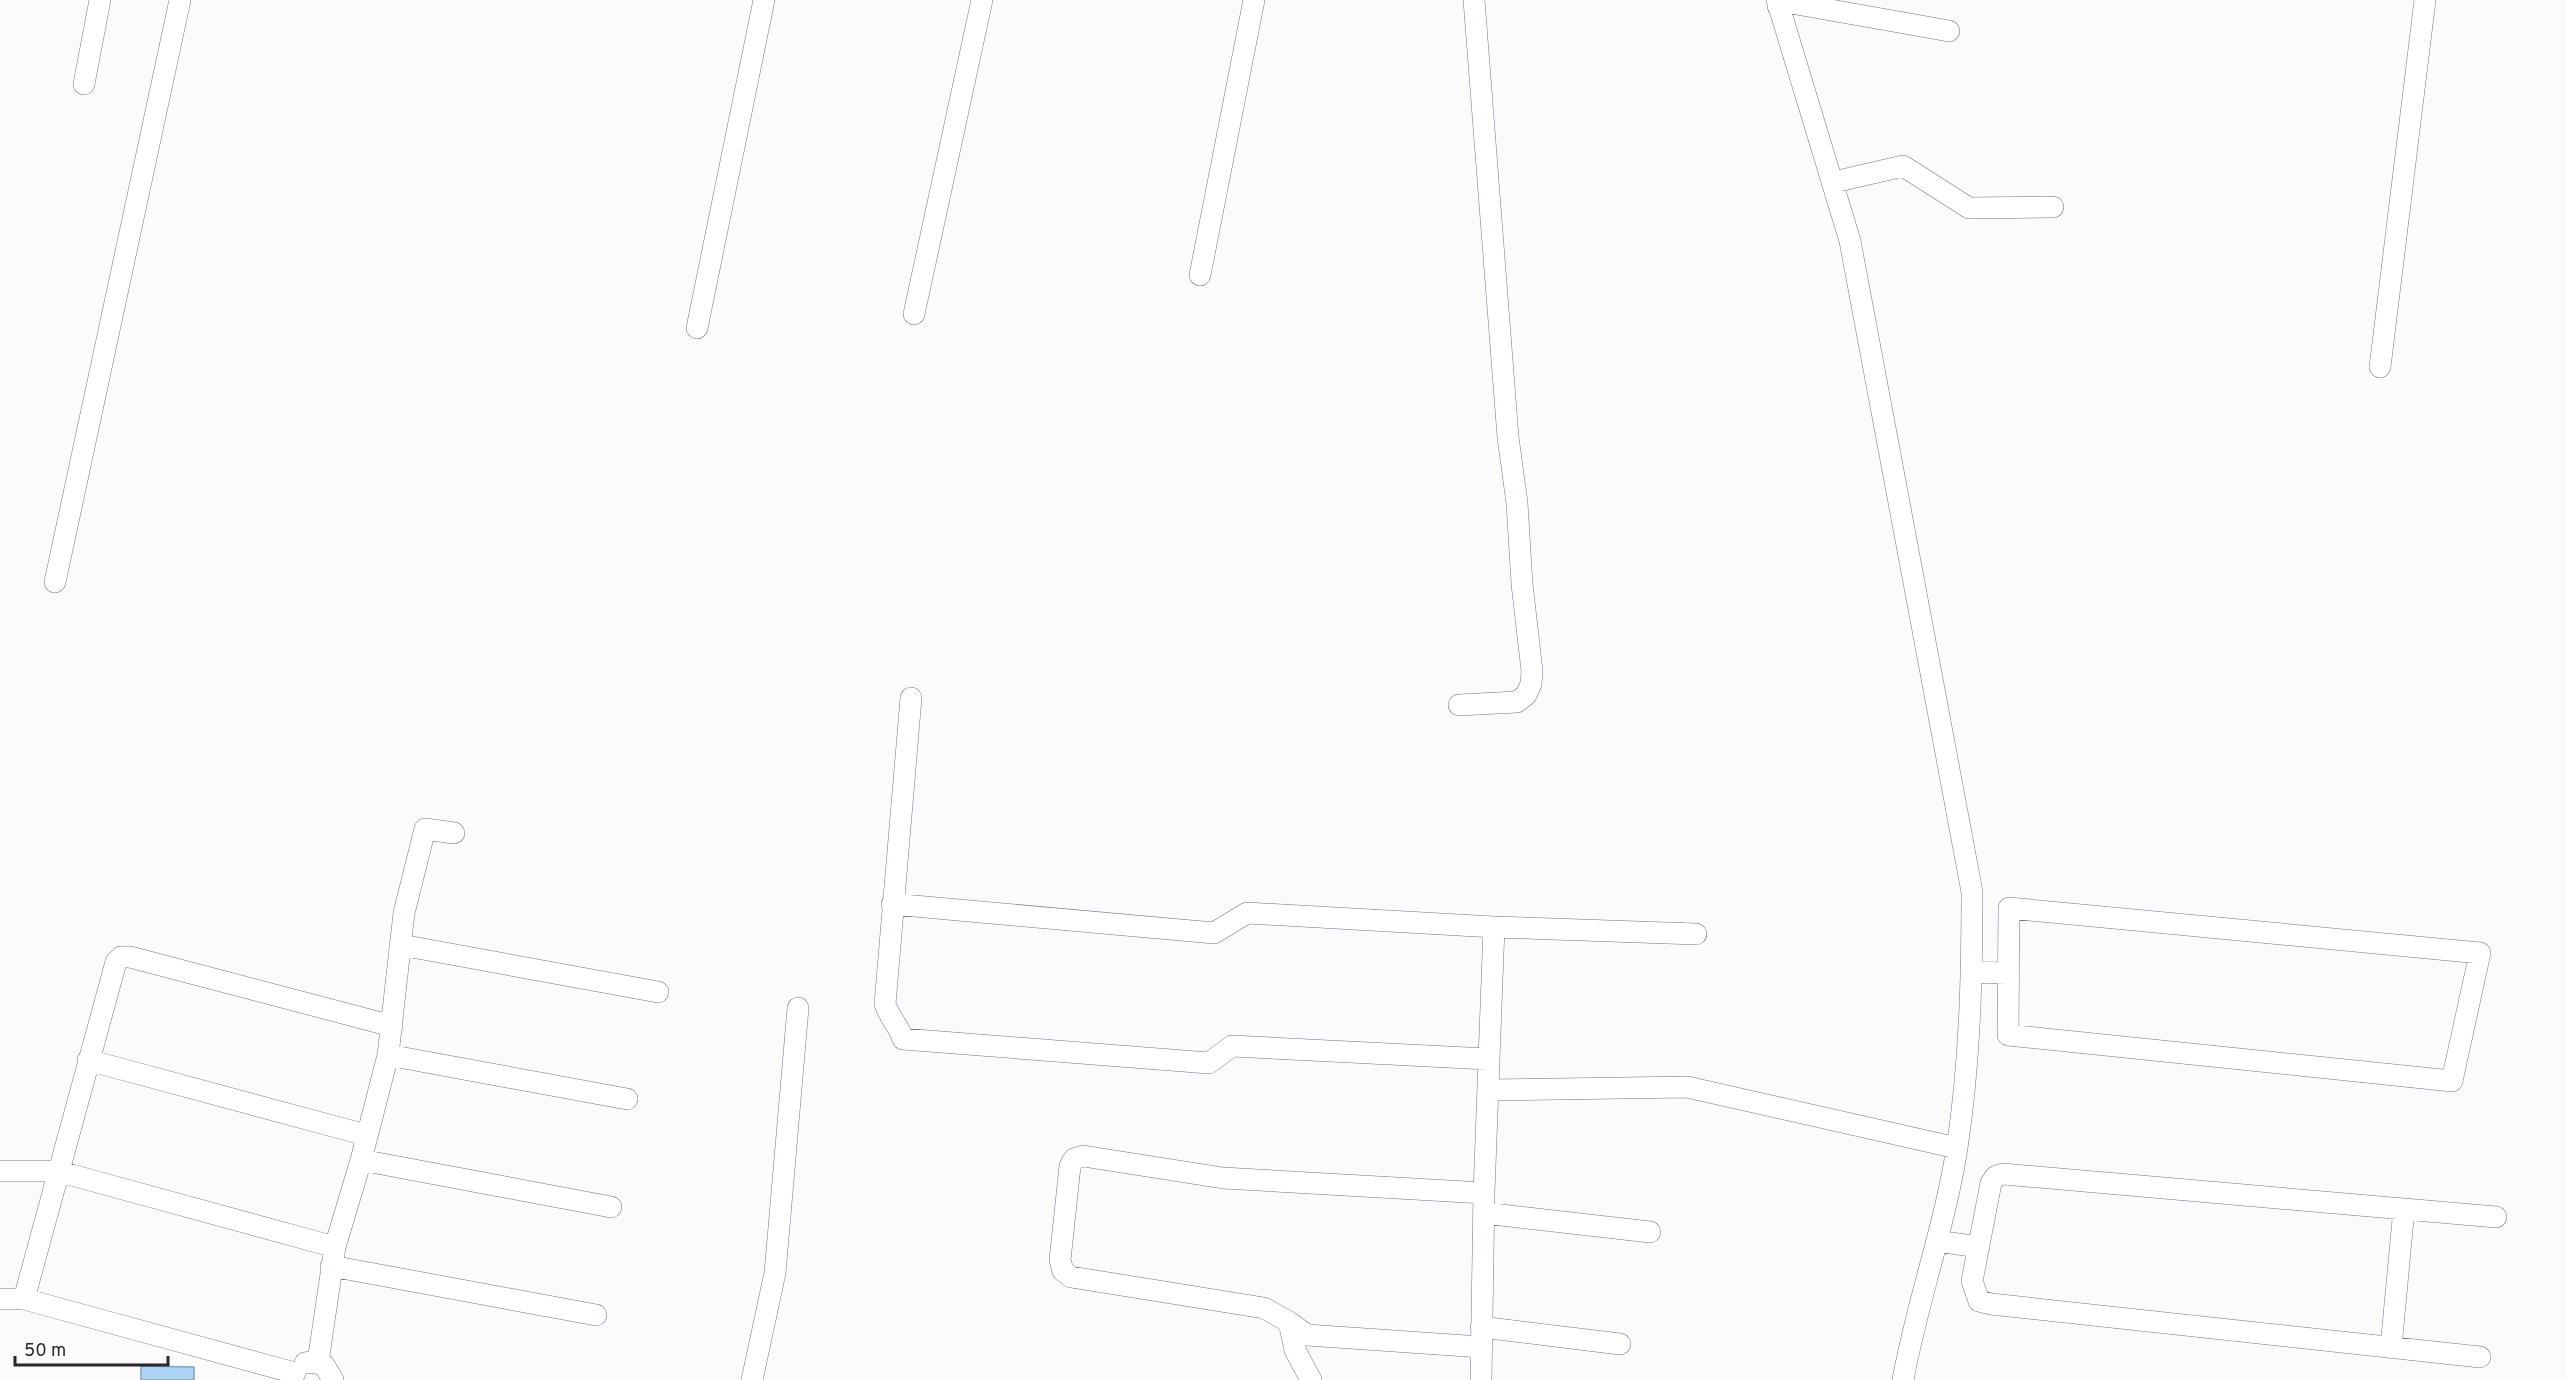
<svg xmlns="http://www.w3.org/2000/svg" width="2566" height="1380" viewBox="0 0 2566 1380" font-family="Overpass,sans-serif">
  <rect width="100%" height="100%" fill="#fbfbfb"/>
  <!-- water -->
  <path fill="#afd5f6" stroke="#87a1bb" stroke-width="1.5" d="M141 1366 194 1367V1380H141Z"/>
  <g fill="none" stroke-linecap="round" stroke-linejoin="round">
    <defs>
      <path id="minor" d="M1777 0 1850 241 1972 892C1972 977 1970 1063 1957 1148 1945 1226 1917 1302 1903 1380
        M1778 6 1791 3 1949 31
        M84 84 100 0
        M1834 182 1903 166 1969 208 2053 207
        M1200 275 1254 0
        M914 314 982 0
        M697 328 764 0
        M2380 367 2425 0
        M55 582 180 0
        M911 698 885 1004C889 1017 899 1026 903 1039L1209 1063 1232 1046 1488 1059
        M1459 705 1517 702 1526 695 1531 684 1532 671 1522 584 1517 503 1508 437 1474 0
        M892 904 1214 933 1247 913 1494 927 1696 934
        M2009 908 2480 953 2452 1081 2008 1035Z
        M401 945 658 992
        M1972 972 2008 973
        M388 1055 627 1099
        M88 1060 366 1135
        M1489 1090 1687 1087 1957 1148
        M361 1160 611 1207
        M0 1171H57L335 1247
        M1484 1213 1650 1232
        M1937 1241 1979 1247
        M331 1266 596 1315
        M0 1299H24L295 1373
        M24 1299 116 962 121 957H130L392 1026
        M1289 1322 1295 1350 1311 1380
        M1481 1327 1620 1344
        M1481 1347 1307 1335 1289 1322 1264 1308 1071 1277 1063 1271 1060 1260 1070 1166 1074 1159 1083 1156 1223 1178 1484 1193
        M2391 1347 2404 1209
        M2480 1357 1991 1304 1979 1301 1972 1281 1991 1183 1996 1176 2003 1174 2496 1217
        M318 1362 335 1247 361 1160 388 1055 404 913 425 829 454 833
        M305 1363 312 1362 324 1365 333 1380
        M752 1380 775 1273 798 1008
        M1481 1380 1484 1193 1494 927"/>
    </defs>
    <!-- minor casing -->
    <use href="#minor" stroke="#787088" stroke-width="22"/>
    <!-- minor -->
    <use href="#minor" stroke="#fff" stroke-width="21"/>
  </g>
  <!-- scale -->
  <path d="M15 1356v9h153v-9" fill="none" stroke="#2b2731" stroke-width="3"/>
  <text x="24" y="1356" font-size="18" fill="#2b2731" stroke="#fbfbfb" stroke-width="4.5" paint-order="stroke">50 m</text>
</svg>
